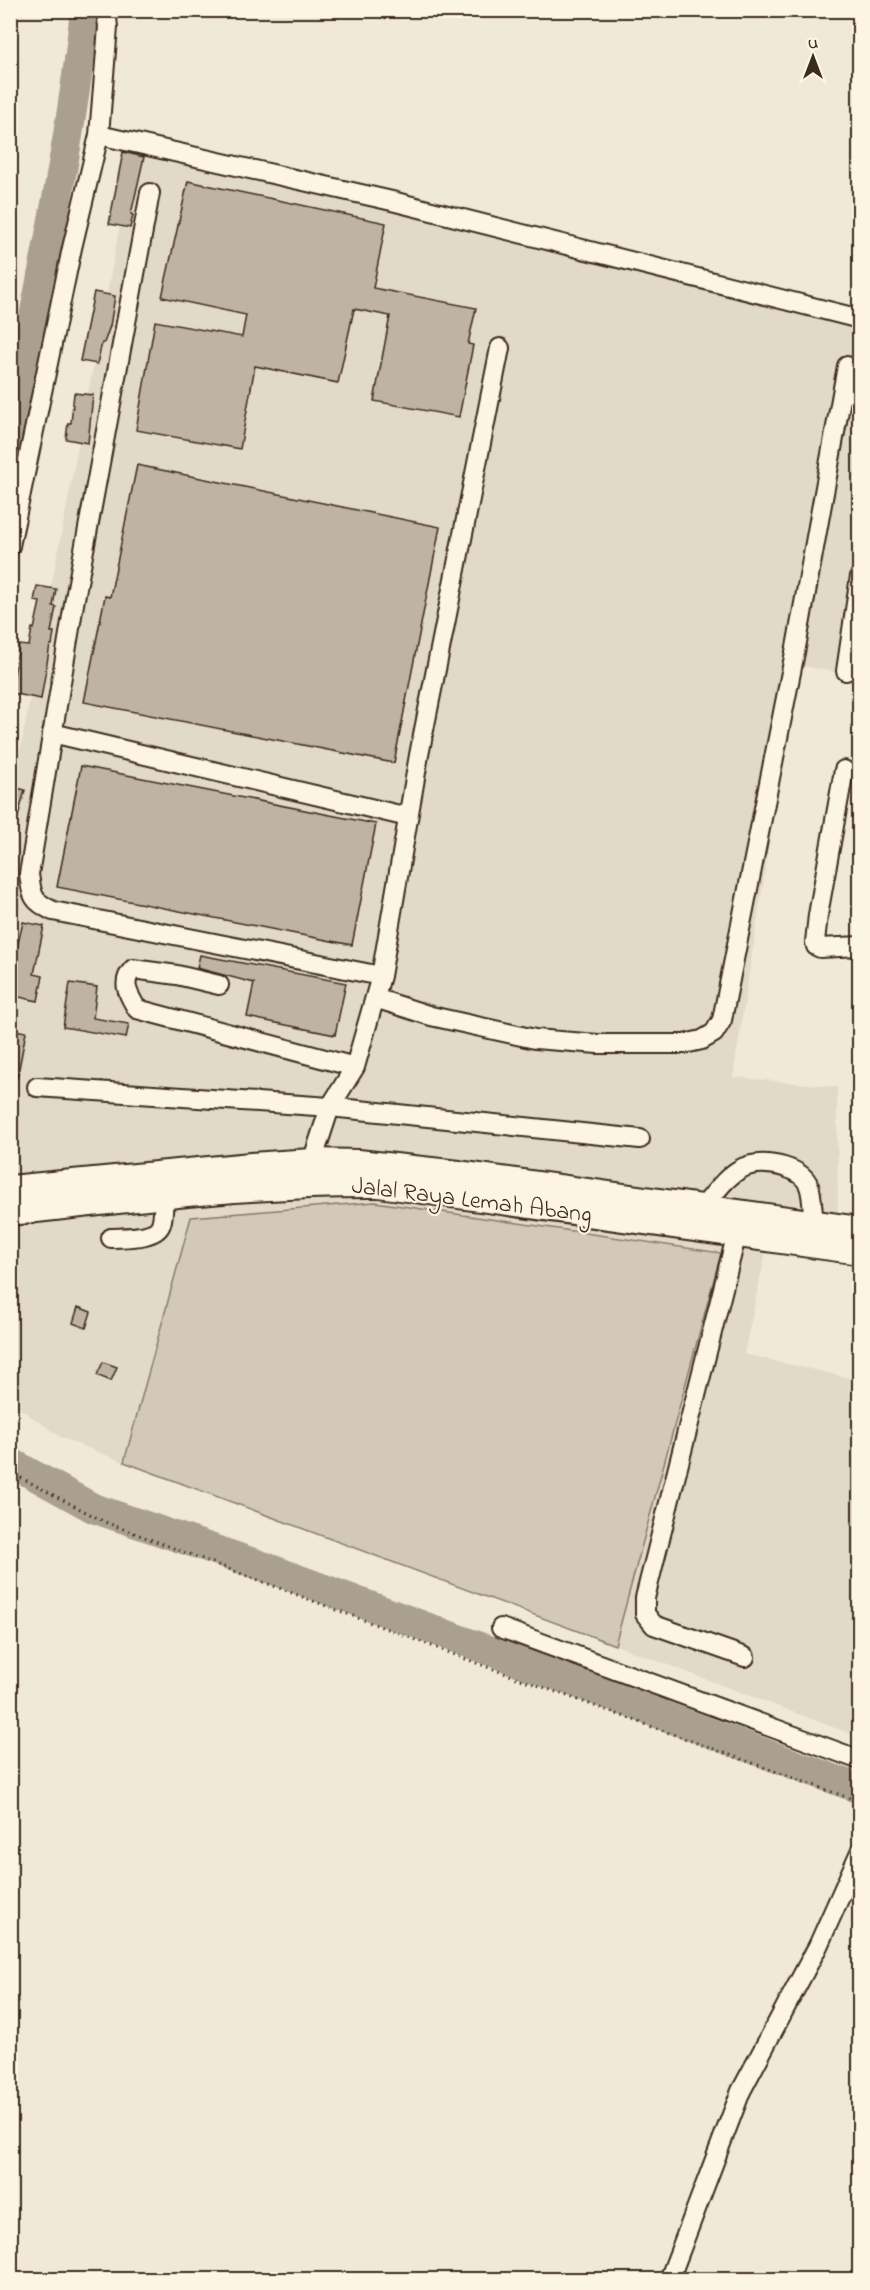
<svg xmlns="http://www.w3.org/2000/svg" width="870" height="2290" viewBox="0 0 870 2290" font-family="'Indie Flower',sans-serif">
  <rect width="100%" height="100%" fill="#f0e9d9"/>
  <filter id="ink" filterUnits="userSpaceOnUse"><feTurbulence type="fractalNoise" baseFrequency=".0167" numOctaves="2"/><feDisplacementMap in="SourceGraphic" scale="12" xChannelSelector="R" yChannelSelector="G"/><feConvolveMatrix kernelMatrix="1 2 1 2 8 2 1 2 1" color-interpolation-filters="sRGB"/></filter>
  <g filter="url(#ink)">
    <!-- built -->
    <path fill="#e1d9c9" d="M135 146 251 168 849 306 859 314 860 535 842 673 797 665 733 1077 837 1087 838 1226 773 1218 744 1354 859 1380V1737L615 1645 721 1253 192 1217 124 1462 62 1438 11 1402V799Z"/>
    <!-- green -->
    <path fill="#d2c9ba" stroke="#867a6c" stroke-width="1.5" d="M375 1202 721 1253 615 1645 124 1462 191 1217Z"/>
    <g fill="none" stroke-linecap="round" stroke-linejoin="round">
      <!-- river -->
      <path stroke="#aaa091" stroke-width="30" d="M10 435C38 294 70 153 85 10
        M10 1462 93 1508 268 1568 860 1789"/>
    </g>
    <!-- building -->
    <path fill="#beb3a4" stroke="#3b2a1e" stroke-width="1.5" d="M123 152 144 157 131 214 133 215 130 228 109 224Z
      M188 181 386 223 373 288 476 308 468 344 473 345 459 417 374 401 390 316 354 309 338 383 255 366 240 449 136 430 155 321 242 337 246 315 162 297Z
      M94 292 115 296 110 326 104 343H102L97 364 80 361Z
      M74 393 93 395 88 443 66 439 68 423H71Z
      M137 465 440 527 394 763 84 702 105 596 110 597Z
      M37 586 56 589 53 606 56 607 51 632H54L52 645H50L41 699 11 693 19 645 29 646 32 628 34 629 40 602 34 601Z
      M81 766 376 824 352 945 57 887Z
      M10 786 25 790 15 828H10Z
      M23 922 44 926 34 974 43 976 38 1001 10 995V978Z
      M200 955 346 983 335 1035 247 1017 254 983 197 968Z
      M70 983 97 987 93 1018 129 1024 126 1038 63 1027Z
      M10 1029 26 1032 17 1079H10Z
      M78 1307 91 1312 86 1328 73 1323Z
      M103 1362 117 1367 111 1381 97 1375Z"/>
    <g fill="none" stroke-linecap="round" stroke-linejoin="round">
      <defs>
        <path id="minor" d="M99 135 392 201 860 319
          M150 193 74 604 29 874C32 896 32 901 53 911L381 976
          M10 546 72 248 99 135 108 27 106 10
          M846 671 860 576
          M52 733 408 817
          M844 770 818 915 815 942 816 946 820 948 860 946
          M219 985 177 975 133 969C120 983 129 995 137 1009L355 1067
          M375 998 431 1016 535 1039 598 1044H684L702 1040 714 1033 722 1020 797 642 847 366
          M37 1087 330 1107 640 1139
          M312 1162 330 1107 355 1067 381 976 419 755 500 348
          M703 1207C728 1177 741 1155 784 1167 794 1170 805 1175 809 1186 813 1197 812 1212 814 1223
          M737 1233 645 1598V1614L654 1625 745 1657
          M111 1238C124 1237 156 1239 161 1224 164 1216 163 1203 164 1194
          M501 1628 860 1760
          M669 2280 741 2091 818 1946 860 1852"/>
        <path id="highway" d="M10 1189 251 1166 312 1162 358 1163 459 1174 860 1230
          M10 1212C133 1198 256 1183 379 1184L860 1251"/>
      </defs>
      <!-- minor casing -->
      <use href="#minor" stroke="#3b2a1e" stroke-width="22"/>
      <!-- highway casing -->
      <use href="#highway" stroke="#3b2a1e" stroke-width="30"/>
      <!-- path -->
      <path stroke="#3b2a1e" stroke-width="3" stroke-dasharray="1.5 4.5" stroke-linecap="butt" d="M10 1472 105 1522 487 1667 860 1802"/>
      <!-- minor -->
      <use href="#minor" stroke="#fcf5e5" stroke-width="18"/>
      <!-- highway -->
      <use href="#highway" stroke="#fcf5e5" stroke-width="26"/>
    </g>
  </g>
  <g text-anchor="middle" stroke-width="4.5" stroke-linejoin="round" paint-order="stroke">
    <!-- street labels -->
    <g font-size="24" fill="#3b2a1e" stroke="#fcf5e5">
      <text transform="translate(472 1199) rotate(7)" y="8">Jalal Raya Lemah Abang</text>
    </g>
  </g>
  <!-- margin -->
  <rect width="870" height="2290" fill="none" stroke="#fcf5e5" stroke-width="36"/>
  <rect x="18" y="18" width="834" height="2254" fill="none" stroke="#3b2a1e" stroke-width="2" filter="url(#ink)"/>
  <!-- north arrow -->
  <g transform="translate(813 57)" stroke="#fcf5e5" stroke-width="4.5" paint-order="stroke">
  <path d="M0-4.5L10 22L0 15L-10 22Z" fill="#3b2a1e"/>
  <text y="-9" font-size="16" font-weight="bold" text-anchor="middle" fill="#3b2a1e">U</text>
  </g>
</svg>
